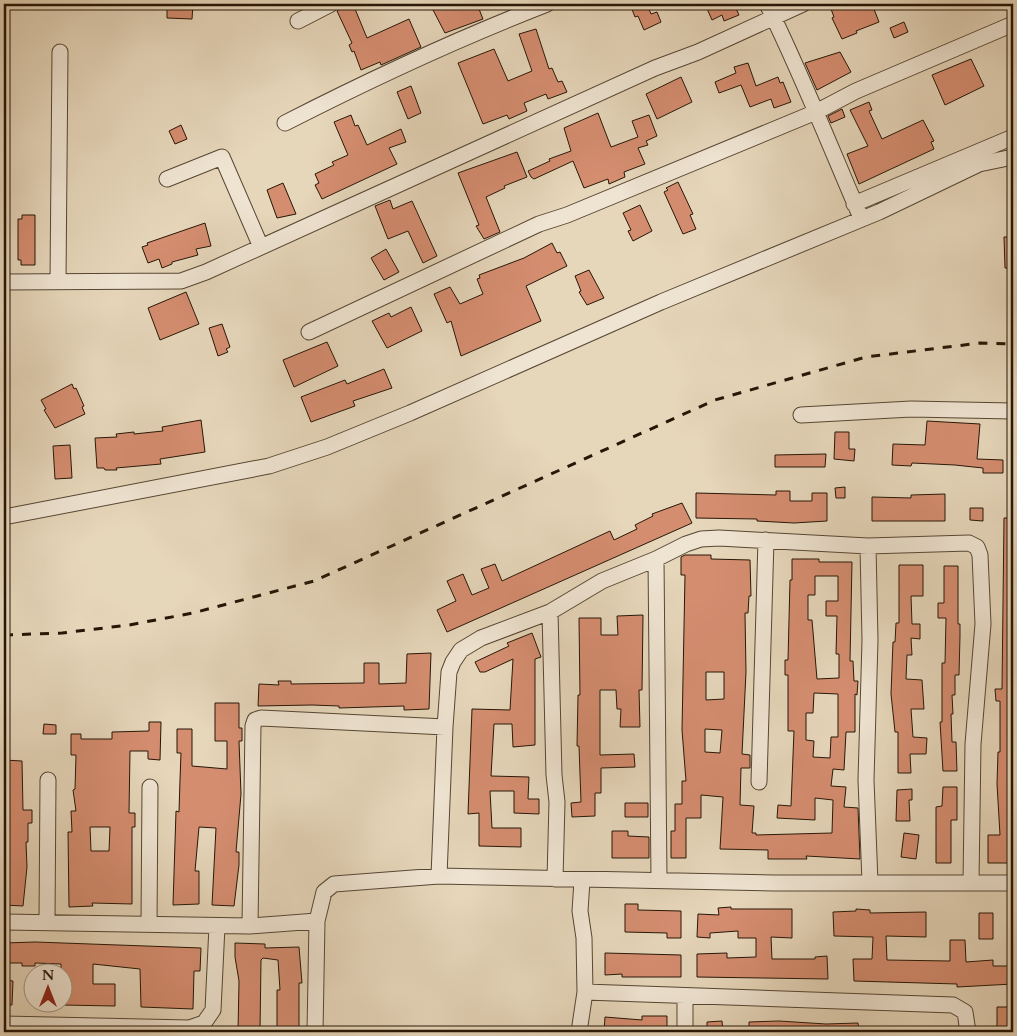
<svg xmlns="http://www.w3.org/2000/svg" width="1017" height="1036" viewBox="0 0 1017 1036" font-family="Cardo,serif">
  <rect width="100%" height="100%" fill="#e6d6ba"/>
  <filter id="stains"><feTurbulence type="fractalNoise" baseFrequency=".004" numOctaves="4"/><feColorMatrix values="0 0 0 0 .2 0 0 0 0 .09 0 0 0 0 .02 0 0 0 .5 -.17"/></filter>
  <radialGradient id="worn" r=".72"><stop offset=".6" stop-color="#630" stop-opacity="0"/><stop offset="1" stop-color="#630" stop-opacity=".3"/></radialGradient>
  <!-- building -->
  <path fill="#d58d70" stroke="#261606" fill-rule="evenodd" d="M167 4H193L192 19 167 18Z
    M348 4H353L367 38 409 19 421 47 381 65 380 62 361 70 354 51 352 52 349 45 352 43 337 11Z
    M443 4H477L483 19 445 33 432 8Z
    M630 4H647L651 14 657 12 661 22 644 30 638 16 635 17Z
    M705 4H734L739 15 724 21 722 15 712 20Z
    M842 4H872L879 22 856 31 857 33 842 39 832 18 834 17 831 9Z
    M904 22 908 32 894 38 890 28Z
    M536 29 549 69 552 68 558 82 562 81 567 92 548 99 546 94 524 103 527 111 509 119 507 115 483 124 458 63 494 49 508 81 532 71 519 34Z
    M840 52 851 72 817 90 805 63Z
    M971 59 984 86 945 105 932 75Z
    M748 63 756 86 778 77 780 83 783 82 791 102 774 108 771 99 750 107 741 85 719 93 715 82 736 73 734 67Z
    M681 77 692 102 657 119 646 94Z
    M411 86 421 113 408 119 397 92Z
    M869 102 872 110 869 111 882 139 923 120 934 141 931 142 934 149 859 184 847 154 868 146 850 110Z
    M842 109 845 117 831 123 828 116Z
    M598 113 611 147 638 137 632 121 649 115 657 136 646 141 648 145 638 148 645 164 624 172 625 177 609 184 608 179 584 188 573 161 534 179 531 177 528 171 550 161 549 159 571 151 564 128Z
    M351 115 355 126 358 125 367 145 401 129 406 142 389 148 397 164 322 199 315 185 319 183 315 174 334 165 332 162 348 155 334 122Z
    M181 125 187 139 175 144 169 131Z
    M517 152 527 177 504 186 505 188 486 197 500 232 484 239 476 226 479 225 458 173Z
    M678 182 693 214 690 215 696 229 683 234 664 192 668 190 666 188Z
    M283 183 296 214 277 218 267 190Z
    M390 200 393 209 412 201 437 256 423 263 408 231 388 239 375 206Z
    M640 205 652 231 633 241 628 231 631 230 623 213Z
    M22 215H35V265H21V260H18V219H22Z
    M205 223 211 246 196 249 198 255 172 262V264L162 268 159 259 148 263 142 247 148 245 147 243Z
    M1004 237H1013V268H1005Z
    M552 243 557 253 560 252 567 266 526 286 541 321 461 356 451 321 447 323 434 294 450 287 460 304 483 294 477 279 480 278 479 275 524 258Z
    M386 249 399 272 384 280 371 258Z
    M589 270 604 298 587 305 579 292 581 291 575 276Z
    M186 292 199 324 160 340 148 308Z
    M411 307 422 331 387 348 372 321 389 313 391 317Z
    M222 324 230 347 226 349 228 352 218 356 209 328Z
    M327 342 338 366 294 387 283 360Z
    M384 369 392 388 353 401 355 406 311 422 301 397 345 380 347 384Z
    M72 384 74 389 76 388 84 406 82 407 85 414 55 428 44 410 46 409 41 400Z
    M201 420 205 452 160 459 161 464 116 468 117 470H105L104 468H97L95 438 117 437 116 434 134 432V434L163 431 162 427Z
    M927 421 980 424 977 459 1003 460V473H983V468L955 465 912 463 911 466 892 465 893 444 925 445Z
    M835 432H849V449H855L854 461 834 459Z
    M70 445 72 478 55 479 53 446Z
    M826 454 825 467H775V455Z
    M845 487V498H836L835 488Z
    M776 491H790V501H812V493H827V521L794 523 757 521V519L696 518V493L776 495Z
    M945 494V521H872V497L911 498V495Z
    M682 503 692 523 447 632 437 610 456 601 447 581 463 574 472 595 489 588 481 569 495 564 502 581 610 531 614 540 637 529 635 525 653 516 652 514Z
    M970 508H983V521L970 520Z
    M1004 518H1013V785H1010L1013 863H988V835H1000L997 784 998 752H1000V701H996L995 689H1002Z
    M685 555H711V559L750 560 751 596H749L748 613H745L746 672 742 754 750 755V768H741L740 805 754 806 752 833H756V835L832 833 833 800 815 798V820L777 818 778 805 791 806 794 731H788V675H785V660H788L790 580H792V559H819V562H852L850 661H853L854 681H858L857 695 855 694V732H846L844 770 833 769 831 786 846 787 844 807 858 808 860 859 806 856 807 859H768V850L720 849 723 797 701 795V818H686V858H671V831H675V804H682V781H686L682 730 685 575H681V557ZM815 576H838V601H826V616H837L836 654H839V678L817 679 812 620H808V595H815ZM706 672H724V699L706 700ZM814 693 838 694V737H831L830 758 813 757 814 741 806 740V713H813ZM705 729 722 730 720 753 705 752Z
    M899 565H923V596H911L912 624H920V639L911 638 912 655H907L906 679 922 680 924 709H911L913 737 927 738 926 754H910L911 773H898V732H895L891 694 893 642H895L896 623H899Z
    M944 566H958V624H960V636L959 675H955V695H952L953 714H951L952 742H956L957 771H943L940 722H942V663H945L946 618H938V603H944Z
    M643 615 642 690H639L640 727H620L621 709H617L616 690H600V755L634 754 635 767 601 768V793H595V816L572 817 571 803 581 802 579 746H577L578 695H580L579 618H601V635H618L617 616Z
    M532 633 541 657 535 659V745L513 747 512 724H494L491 776 529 777 528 799H539V814L514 813V791H490L492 828H521V847L479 846V813L468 814 472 709 510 710 513 659 485 672H480L475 662 509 646 507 643Z
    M431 653 429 709 404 710V706L339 708V706L312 705 258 706 259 684 279 685 278 681H291V684L364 683V663H379V684L406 683 407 654Z
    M215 703H239V728H242V741H239L241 794 236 852H239V865L234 906 212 905 216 828 199 827 195 871H199V904L173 905 176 811 179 812 180 780 181 753H177V729H192V766L227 769V741H215Z
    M149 722H161L160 760 148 759V751H130L129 813H135V827H132V904L92 903 93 906 69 907 68 832H72L71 811H76L73 790 75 789 76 755H71V734H81V739H112V732L149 731ZM90 827H110L109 851H91Z
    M44 724 56 725V734H43Z
    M4 760 22 761 23 810H32V823H28V842H26L27 867 23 906 4 905Z
    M943 787H957V820H951V863H936V807L942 806Z
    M912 789V800H909L910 821H896L897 790Z
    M625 803H648V817H625Z
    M612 831H628V836L649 837V858H612Z
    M904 833 919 835 916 859 901 857Z
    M625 904H638V910L681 911V938H667V933L625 932Z
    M731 907V909H792V938L771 937 772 959H815V957L827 956 828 979 697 977V954L727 953V958L756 957V938H738V931L710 933V938L697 937 698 914 719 915 718 908Z
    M856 909 870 910V913L926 912V937L886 936 887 960 950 961V940H965L966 962 993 960V966H1013V984L957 987V984L854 981 853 959H872L873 937 834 936 833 912 856 911Z
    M979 913H993V939H979Z
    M35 942 201 948 200 971H194L193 1009 141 1007 140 969 93 964V984H115V1006L62 1005 61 964 35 963V966H22V963H4V943Z
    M235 943 265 944V948L299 947 302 983H299V1030H277V990H280L278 960 263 958 261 960 260 1032H238L239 981 235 957Z
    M605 953 681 955V977H622V974L605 975Z
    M4 980 13 981 12 1005H4Z
    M997 1007H1013V1032H997Z
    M642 1016H667V1031H604L605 1017 642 1020Z
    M722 1021 723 1032H707V1022Z
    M779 1021 826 1024 858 1023 859 1032H749V1022Z"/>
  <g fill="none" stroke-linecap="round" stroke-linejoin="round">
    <defs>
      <path id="minor" d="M767 4C801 73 830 146 861 218
        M298 21 331 4
        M285 123C371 79 457 39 547 4
        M167 179 222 157 261 247
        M854 204 1013 137
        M58 281 60 52
        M4 282 181 281 206 272 655 68 698 52 803 4
        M309 332 539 224 567 215 816 112 856 91 1013 24
        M801 415 911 409 1013 411
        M4 517 269 466 327 447 410 413 661 302 879 212 979 164 1013 157
        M868 546 870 640 866 780 870 882
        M656 559 659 880
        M550 612 554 775 557 802 555 879
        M759 782 766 540
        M439 876 445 727 449 672 453 662 461 650 481 638 550 612 602 581 656 559 686 544 701 539 719 538 868 546 969 543 977 547 980 555 983 624 973 744 971 882
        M47 921 48 780
        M4 922 250 926 317 921
        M149 924 150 787
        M250 926 253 726 255 720 261 718 445 727
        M585 992 953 1005 965 1012 968 1032
        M4 1024 189 1028 204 1023 213 1010 217 926
        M315 1032 317 921 324 892 334 884 439 876 774 883H1013
        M579 1032 585 992 584 938 580 911 582 881
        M685 1032V996"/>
    </defs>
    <!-- minor casing -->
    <use href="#minor" stroke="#564633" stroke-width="17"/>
    <!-- minor -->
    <use href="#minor" stroke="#efe4d2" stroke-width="15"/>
    <!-- rail -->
    <path stroke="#261606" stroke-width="3" stroke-dasharray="9 9" stroke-linecap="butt" d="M4 635 62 633 129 625 193 613 314 581 715 400 866 357 980 343 1013 344"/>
  </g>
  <!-- margin -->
  <rect width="1017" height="1036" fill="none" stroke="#e6d6ba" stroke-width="20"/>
  <rect x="5" y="5" width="1007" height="1026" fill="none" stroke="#261606" stroke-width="2.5"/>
  <rect x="10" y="10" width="997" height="1016" fill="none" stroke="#261606"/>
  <!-- north arrow -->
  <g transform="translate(48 988)"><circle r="24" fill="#efe4d2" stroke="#9f9280"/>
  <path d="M0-4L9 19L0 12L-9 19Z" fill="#8f2418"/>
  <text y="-8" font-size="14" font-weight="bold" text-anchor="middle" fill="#261606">N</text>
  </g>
  <rect width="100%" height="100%" filter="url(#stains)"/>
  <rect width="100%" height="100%" fill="url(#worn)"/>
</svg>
